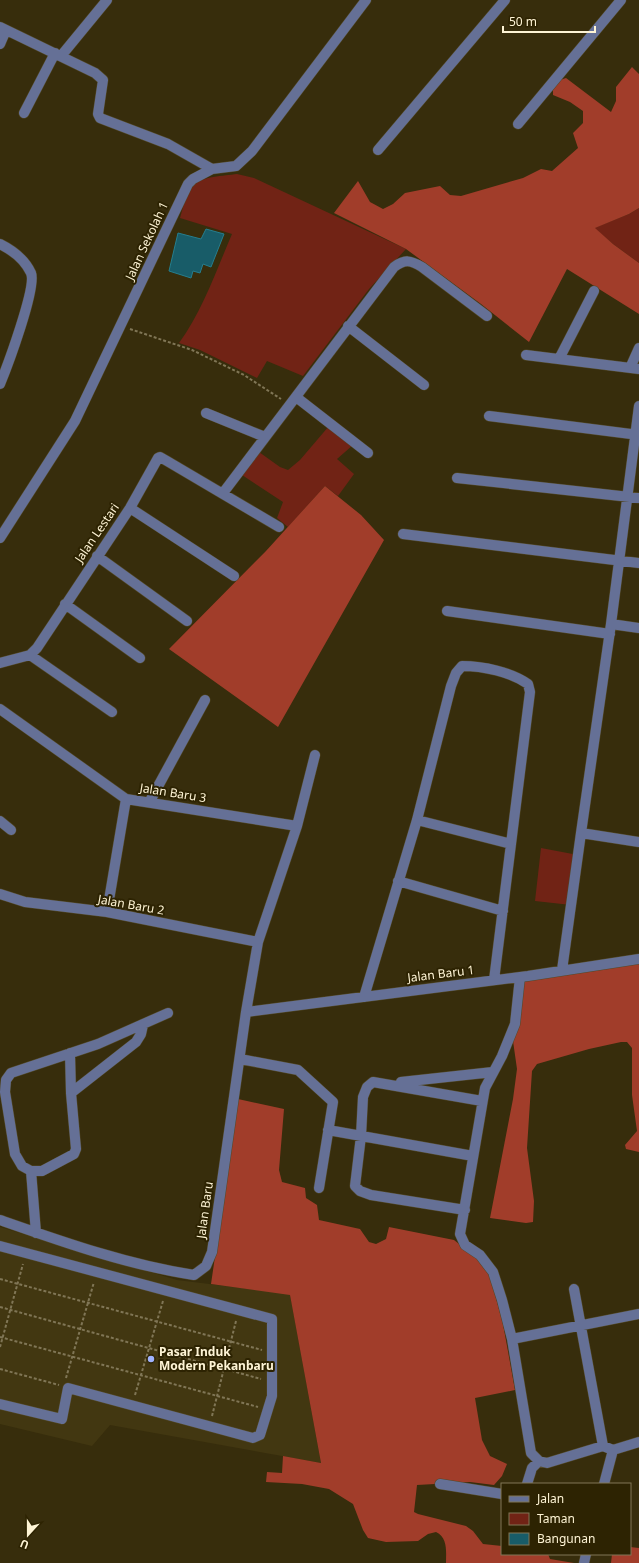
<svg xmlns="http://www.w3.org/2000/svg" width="639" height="1563" viewBox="0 0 639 1563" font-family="'Noto Sans',sans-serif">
  <rect width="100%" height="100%" fill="#372d0c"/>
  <!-- built -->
  <path fill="#423711" d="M0 1227 177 1280 290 1294 321 1463 110 1425 92 1446 0 1424Z"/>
  <!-- green -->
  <path fill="#712315" d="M237 174 254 178 406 249 369 289 303 376 267 361 257 378 200 350 179 343C203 310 216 271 232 234L180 218C183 209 185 193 192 186 202 176 224 176 237 174Z
    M639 208V263L613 244 594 228 629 214Z
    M329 426 353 445 337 459 354 474 338 496 325 486 288 527 277 518 283 502 242 475 259 452 280 467 288 470 300 460Z
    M541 848 578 855 571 905 535 901Z"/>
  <!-- forest -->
  <path fill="#a13d2a" d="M632 67 639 74V208L629 214 595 228 613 244 639 263V314L567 269 529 342 481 304 406 249 334 213 358 181 370 202 383 209 393 204 405 193 440 186 450 195 461 196 523 178 541 169 552 171 578 148 573 133 583 123V111L570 102 553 95V89L557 81 566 78 611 112 616 101V87Z
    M325 486 361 515 384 540 278 727 169 649 266 551Z
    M639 963V1152L626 1149 625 1145 637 1131 632 1095V1048L627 1042H621L589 1049 537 1064 532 1071 527 1148 534 1201 533 1222 526 1223 490 1218 513 1099 517 1069 513 1041 523 980Z
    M238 1099 284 1109 279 1170 282 1182 305 1188 306 1198 317 1205 319 1220 360 1229 369 1242 376 1244 386 1239 389 1227 454 1240 477 1258 489 1272 503 1324 515 1390 475 1398 482 1440 490 1456 507 1464 502 1476 494 1485 470 1482 417 1485 414 1512 418 1514 466 1526 473 1531 483 1544 502 1546V1554H548L550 1559 574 1563H446C446 1551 448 1538 436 1532L428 1534 418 1541 386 1542 368 1538 363 1530 353 1504 329 1489 302 1484 266 1482 267 1472 282 1473 283 1456 321 1463 290 1295 211 1284Z
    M630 1547 639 1548V1563H611L612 1554H630Z"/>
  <!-- building -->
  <path fill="#185c68" stroke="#257e8e" d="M206 229 224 234 211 267 203 264 200 273 193 271 191 278 169 271 178 233 201 239Z"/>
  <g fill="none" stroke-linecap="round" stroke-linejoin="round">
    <defs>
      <path id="minor" d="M0 27 95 73 103 80 98 114 100 118 168 144 212 169
        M0 44 6 30
        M61 56 107 0
        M24 113 55 53
        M518 124 621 0
        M378 150 505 0
        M0 244C12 250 25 260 31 273 37 287 7 367 0 384
        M348 326 424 385
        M526 355 639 369
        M559 359 594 291
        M630 368 639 348
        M296 397 368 453
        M639 406 611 624 581 833 639 842
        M206 413 265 437
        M489 416 639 435
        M457 478 639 498
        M223 493 394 267C405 259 410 260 422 267L487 316
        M130 508 234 576
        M403 534 639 563
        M0 538 75 421 188 184 193 179 212 169 236 166 252 151 366 0
        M97 556 187 621
        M65 604 140 658
        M447 611 610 634
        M611 624 639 628
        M30 655 112 712
        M0 663 30 655 37 648 130 508 158 458 160 457 167 461 279 527
        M0 709 126 799 297 826
        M150 801 205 700
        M417 820 511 844
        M0 821 11 830
        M398 881 503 911
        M0 894 25 902 107 912 258 942
        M107 912 126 799
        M562 970 581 833
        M520 977 515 1024 502 1056 485 1088 460 1234 465 1245 480 1255 493 1272 502 1300 512 1339 531 1453 539 1461 547 1463 603 1446 613 1450
        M364 997 417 820 451 686 456 673 462 666C483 666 511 672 528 684L530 692 494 980
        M246 1012 528 976 639 959
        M70 1053 71 1093
        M240 1059 298 1070 333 1102 319 1188
        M401 1082 493 1072
        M328 1130 473 1156
        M31 1171 22 1166 15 1154 5 1092 6 1080 11 1073 98 1044 168 1013
        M465 1210 371 1195 360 1191 355 1186 361 1136 363 1097 367 1087 373 1082 482 1101
        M0 1220C63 1242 128 1265 194 1275L206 1266 212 1252 246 1012 258 942 297 826 315 755
        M36 1233 31 1171H42L74 1154 76 1149 71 1093 136 1042 141 1034 143 1025
        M0 1246 272 1319V1396L260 1435 253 1438 68 1388 62 1419 0 1404
        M574 1289 603 1446
        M512 1339 639 1314
        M613 1450 639 1442
        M440 1484 502 1494
        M527 1484 532 1468 539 1461
        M604 1484 613 1450
        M584 1563 586 1554"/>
    </defs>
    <!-- minor casing -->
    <use href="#minor" stroke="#534928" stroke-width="11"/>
    <!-- path -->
    <path stroke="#807656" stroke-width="2" stroke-dasharray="3 2" stroke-linecap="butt" d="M130 329 192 350 244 375 281 399
      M0 1279 262 1350
      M0 1307 261 1379
      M0 1337 258 1407
      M0 1347 23 1264
      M0 1369 59 1385
      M66 1378 94 1282
      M135 1395 163 1301
      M212 1416 236 1321"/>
    <!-- minor -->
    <use href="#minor" stroke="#657096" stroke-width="10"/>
  </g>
  <!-- markers -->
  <circle fill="#a0b3fd" stroke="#2d2302" stroke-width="1.5" cx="151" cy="1359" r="4"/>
  <g text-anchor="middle" stroke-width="4" stroke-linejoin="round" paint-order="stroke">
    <!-- street labels -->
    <g font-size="12" fill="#fef4d5" stroke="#2d2302">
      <text transform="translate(147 241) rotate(-65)" y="4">Jalan Sekolah 1</text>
      <text transform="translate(97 533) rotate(-56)" y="4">Jalan Lestari</text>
      <text transform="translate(173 793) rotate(9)" y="4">Jalan Baru 3</text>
      <text transform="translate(131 905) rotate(10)" y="4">Jalan Baru 2</text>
      <text transform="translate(441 974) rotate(-7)" y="4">Jalan Baru 1</text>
      <text transform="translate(205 1210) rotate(-82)" y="4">Jalan Baru</text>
    </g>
    <!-- poi labels -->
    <g font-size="12" font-weight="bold" fill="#fef4d5" stroke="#2d2302" text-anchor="start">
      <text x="159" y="1356">Pasar Induk<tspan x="159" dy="14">Modern Pekanbaru</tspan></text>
    </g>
  </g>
  <!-- legend -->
  <rect x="501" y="1483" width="130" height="72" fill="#2d2302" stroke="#817756"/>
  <rect x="509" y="1496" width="20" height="6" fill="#657096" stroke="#817756"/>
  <text x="537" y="1503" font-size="12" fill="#fef4d5">Jalan</text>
  <rect x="509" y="1513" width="20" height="12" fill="#712315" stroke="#817756"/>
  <text x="537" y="1523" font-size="12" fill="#fef4d5">Taman</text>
  <rect x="509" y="1533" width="20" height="12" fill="#185c68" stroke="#817756"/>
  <text x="537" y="1543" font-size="12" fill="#fef4d5">Bangunan</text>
  <!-- north arrow -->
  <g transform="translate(28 1535) rotate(201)" stroke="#2d2302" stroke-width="3" paint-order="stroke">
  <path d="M0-3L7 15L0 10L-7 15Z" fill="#fef4d5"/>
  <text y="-6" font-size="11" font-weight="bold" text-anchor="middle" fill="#fef4d5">U</text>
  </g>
  <!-- scale -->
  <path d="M503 26v6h92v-6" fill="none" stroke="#fef4d5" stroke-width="2"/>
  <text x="509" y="26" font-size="12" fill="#fef4d5" stroke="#2d2302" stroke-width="3" paint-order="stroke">50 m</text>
</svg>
